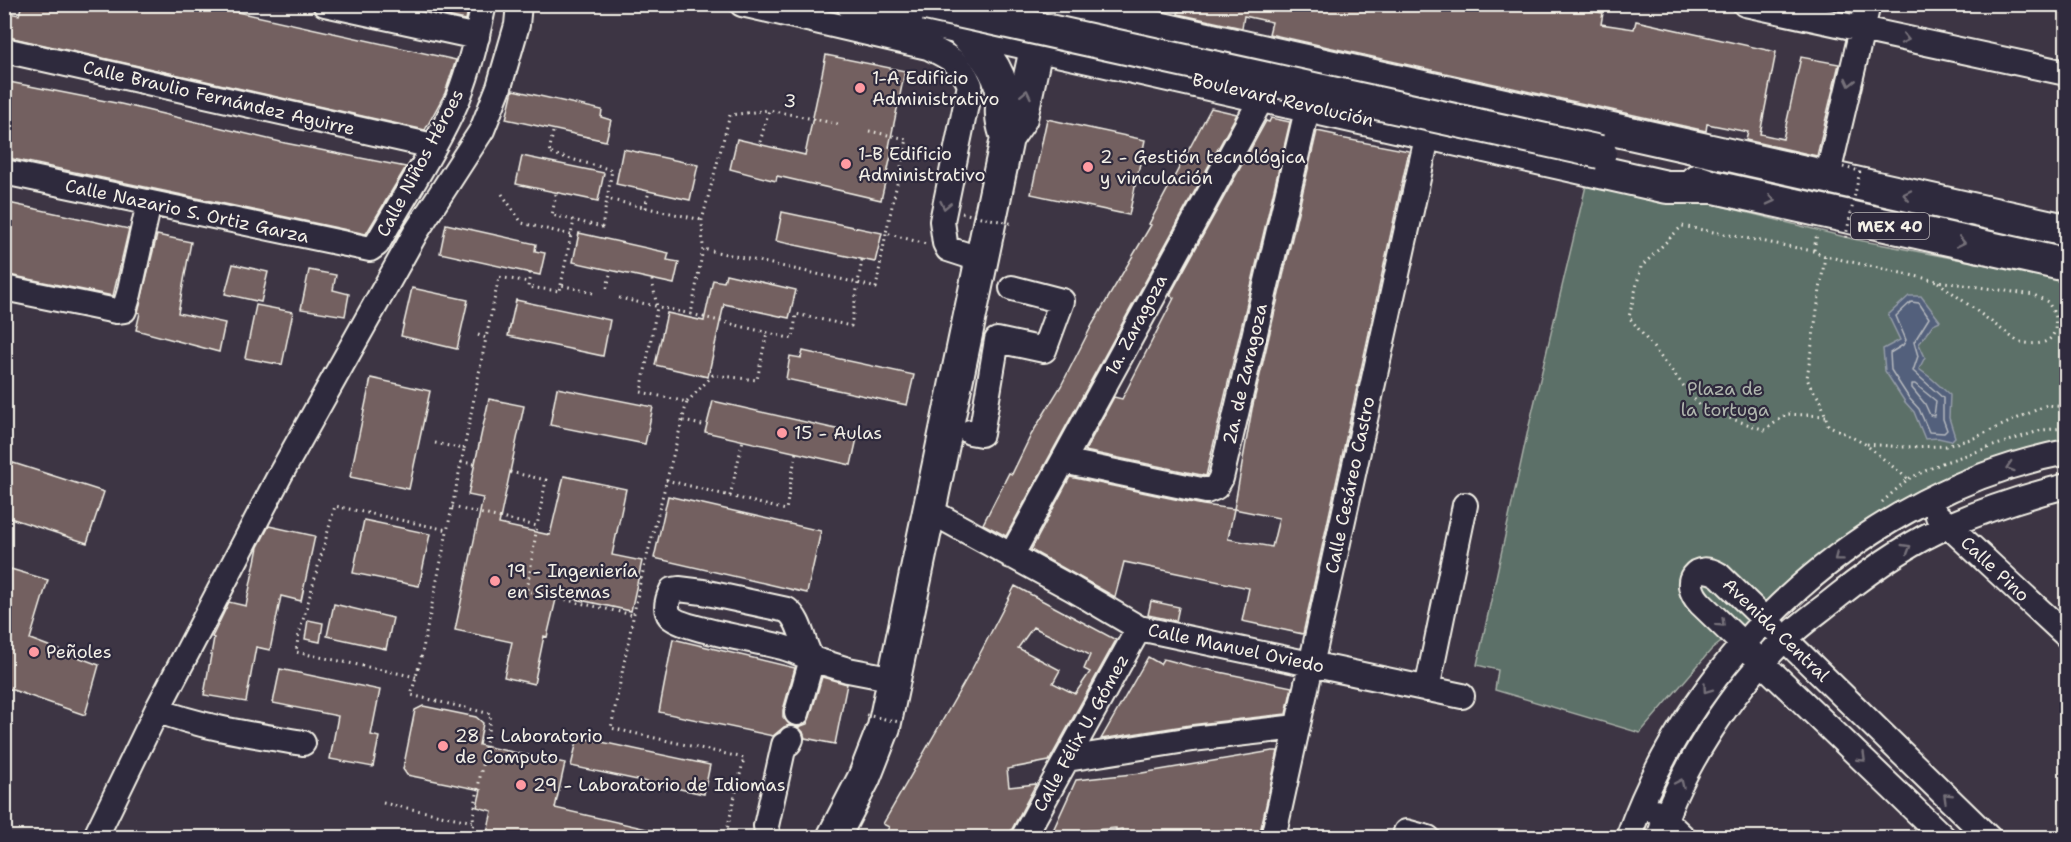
<svg xmlns="http://www.w3.org/2000/svg" width="2071" height="842" viewBox="0 0 2071 842" font-family="'Shantell Sans',sans-serif">
  <rect width="100%" height="100%" fill="#3d3544"/>
  <filter id="ink" filterUnits="userSpaceOnUse"><feTurbulence type="fractalNoise" baseFrequency=".0167" numOctaves="2"/><feDisplacementMap in="SourceGraphic" scale="12" xChannelSelector="R" yChannelSelector="G"/><feConvolveMatrix kernelMatrix="1 2 1 2 8 2 1 2 1" color-interpolation-filters="sRGB"/></filter>
  <g filter="url(#ink)">
    <!-- green -->
    <path fill="#5c6f67" stroke="#a8b0a8" stroke-width="1.5" d="M1589 173 1853 239 2066 280V438L2005 457 1949 480 1891 507 1841 543 1772 602 1711 650 1640 733 1495 690 1498 670 1477 665 1528 430Z"/>
    <!-- water -->
    <path fill="#53617c" stroke="#939ba7" stroke-width="1.5" d="M1909 296H1921L1940 321 1933 324 1919 344 1925 357 1919 369 1931 378 1950 395 1949 418 1955 437 1951 441 1938 438 1925 439 1914 412 1905 402 1885 371 1883 349 1900 340 1888 315Z"/>
    <g fill="none" stroke-linecap="round" stroke-linejoin="round">
      <!-- shore -->
      <path stroke="#b4b7bd" stroke-width="1.5" d="M1911 302 1919 303 1929 318 1914 342 1918 356 1913 371 1943 398V419L1947 430 1944 433 1929 432 1919 409 1909 398 1891 370 1890 353 1903 345 1906 340 1896 316Z
        M1912 384H1915L1936 401 1934 416 1930 415 1925 404 1912 388Z"/>
    </g>
    <!-- building -->
    <path fill="#736160" stroke="#f4f1e8" stroke-width="1.5" fill-rule="evenodd" d="M22 4H70L90 9 91 4H201L456 60 445 93 425 130 4 36V12L19 15Z
      M409 4H469L466 20 409 8Z
      M1180 4H1577L1576 8 1603 13 1601 24 1634 29 1636 21 1776 52 1760 134 1783 139 1801 57 1839 64 1817 156 1746 140 1748 132 1707 124 1706 131 1269 34 1272 22 1244 16 1242 28 1178 14Z
      M826 55 905 71 889 147H893L881 200 777 176 776 181 730 169 737 139 805 155Z
      M4 81 121 104 285 143 406 167 366 234 8 158V157L4 156V113L7 99H4Z
      M513 90 602 110 601 117 611 120 606 141 506 119Z
      M1211 108 1237 114 1006 536 983 524 1009 473 1012 474 1031 435 1061 386 1092 325 1151 225 1149 224Z
      M1271 118 1290 122 1206 476 1085 451 1114 397 1122 399 1174 298 1170 295 1266 121 1269 122Z
      M1047 119 1145 140 1129 215 1031 194Z
      M1317 131 1336 135 1335 137 1409 151 1303 634 1242 621 1249 588 1124 562 1115 597 1031 550 1070 477 1203 505 1234 509 1252 409ZM1234 509 1279 518 1272 547 1228 539Z
      M623 149 698 165 690 200 616 184Z
      M522 156 604 173 598 201 516 184Z
      M4 202 129 229 113 296 4 274Z
      M782 212 882 233 875 262 776 241Z
      M446 224 536 244 535 251 545 253 540 275 440 253Z
      M579 233 669 253 667 260 679 262 674 284 573 262Z
      M157 235 191 242 178 313 225 323 219 352 136 330 140 313 138 312Z
      M233 264 268 272 261 302 225 294Z
      M309 270 336 275 333 290 349 294 345 316 301 309Z
      M726 274 796 290 789 318 724 304 708 377 655 365 667 313 704 321 713 280 724 282Z
      M412 288 468 300 457 349 401 336Z
      M516 300 610 320 603 356 508 336Z
      M256 305 293 312 282 365 245 358Z
      M803 351 914 375 907 405 786 379 790 356 801 358Z
      M371 378 430 391 409 489 350 477Z
      M557 388 653 407 645 444 550 425Z
      M489 399 524 406 499 524 550 535 564 476 626 489 612 555 642 561 631 611 557 595 547 637 544 636 534 684 504 677 512 642 455 630 483 498 468 495Z
      M713 401 858 434 851 465 705 432Z
      M4 460 104 492 87 543 4 516Z
      M668 496 821 531 807 593 654 558Z
      M364 520 430 534 419 586 353 573Z
      M269 526 315 536 301 601 281 596 270 650 256 647 246 702 204 695 214 638 212 637 213 635 229 602 246 606 258 547Z
      M4 567 48 580 30 639 99 665 85 715 4 687Z
      M1015 586 1116 640 1049 761 1007 769 1009 787 1036 784 1011 831 1009 837H884L889 827 883 824 972 669ZM1033 627 1090 655 1084 669 1090 672 1075 694 1053 683 1060 670 1018 648Z
      M1151 601 1179 607 1176 621 1148 615Z
      M334 604 393 618 386 649 327 636Z
      M308 620 323 623 320 642 305 639Z
      M673 639 795 668 783 710V717L790 725 784 727 773 736 659 712Z
      M1148 657 1160 664 1163 659 1168 660 1190 666 1292 687 1286 714 1190 725 1101 739Z
      M280 669 380 690 371 735 379 737 373 767 330 759 338 716 273 703Z
      M822 677 847 684 835 744 805 738 803 732 798 727 807 724 810 717Z
      M423 706 476 717 483 723 479 745 565 763 555 808 660 832 659 837H486L492 811 477 807 481 790 407 775 403 769 415 710Z
      M578 737 710 765 704 794 571 766Z
      M1272 751H1278L1259 837H1124L1122 829 1116 830V828L1083 831 1084 837H1050L1076 780 1142 773Z"/>
    <g fill="none" stroke-linecap="round" stroke-linejoin="round">
      <defs>
        <path id="minor" d="M325 4 477 37
          M742 4 928 47C949 57 960 62 970 85L942 221 945 243 948 249 982 260
          M1745 4 2066 73
          M4 50 433 146
          M4 172 370 249 377 244C404 196 436 149 458 98 470 68 477 36 484 4
          M1827 178 1868 4
          M4 288 116 311 124 310 129 294 149 203
          M970 432 981 434 997 340 1044 350 1062 301 1012 288
          M1063 461 1206 491 1216 487 1221 478 1308 106
          M930 511 1071 588 1139 628 1462 696
          M1938 516 2066 635
          M1011 556 1263 96
          M679 589 703 592 787 610C802 621 802 645 812 659 803 655 793 650 782 647 762 641 680 629 670 616 664 608 668 598 672 590Z
          M1427 689 1465 505
          M157 710C203 728 255 735 303 743
          M797 713 812 659 848 670 895 679
          M1067 759 1192 739 1297 727
          M1655 811 1684 838
          M1406 832 1428 838
          M95 838 157 710 280 475 416 232 482 130 499 87 517 25 519 4
          M768 838 766 826 784 745 789 743 791 739
          M1023 838 1139 628
          M1273 838 1428 133
          M1628 838C1695 649 1868 491 2066 452
          M1659 838C1678 772 1734 686 1785 639 1802 623 1821 610 1838 596 1872 569 1910 542 1950 525 1987 509 2027 496 2066 486
          M1944 838 1700 603C1680 581 1696 561 1719 575L1989 838"/>
        <path id="major" d="M853 4 1667 187H1714
          M1050 4 2066 230
          M959 28C978 46 1000 67 1003 96 1003 102 1001 108 1002 115 1002 123 1005 131 1007 138
          M1696 181 1714 187 2066 265
          M833 838 864 778 884 727 1007 138 1021 118 1041 26"/>
      </defs>
      <!-- minor casing -->
      <use href="#minor" stroke="#f4f1e8" stroke-width="28"/>
      <!-- major casing -->
      <use href="#major" stroke="#f4f1e8" stroke-width="36"/>
      <!-- path -->
      <path stroke="#f4f1e8" stroke-width="3" stroke-dasharray="1.5 4.5" stroke-linecap="butt" d="M869 131 907 139 886 233 926 244
        M553 132 549 153 612 170 607 199 702 220
        M760 142 769 110 838 124
        M502 194 522 223 571 235
        M556 194 552 215 602 227 607 199
        M645 208 649 191
        M1814 250 1817 233
        M1825 256 1807 378 1810 386 1821 401 1828 425 1865 444 1908 479
        M862 260 858 283 876 288 886 233
        M530 273 528 287 560 291 561 285 597 294
        M652 280 657 307 641 392 687 402 640 583 611 728 744 758 725 838
        M1938 282 2017 341C2042 348 2061 342 2054 313
        M561 285 574 220
        M607 288 611 270
        M619 298 691 314 703 249 702 220 730 115 769 110
        M691 314 793 339 796 314 851 326 858 283 703 249
        M478 335 486 338 499 277 529 282
        M687 402 713 375 757 380 767 332
        M1826 416 1787 414 1765 430 1702 409 1629 317 1641 267 1682 226 1813 251 1825 256 1937 281 2034 295 2048 302 2054 313 2066 312
        M683 421 707 426
        M435 443 464 449 486 338
        M1867 444 1902 447 1946 446 1974 438 2047 405 2066 407
        M461 462 475 464
        M510 472 546 480 537 526
        M666 480 786 510 796 452
        M730 496 743 440
        M1882 502 1908 479 1942 463 2042 430 2066 428
        M452 507 537 526 527 591 633 615
        M416 677 296 652 298 638 335 506 447 530
        M383 803 474 822 473 817 491 714 411 695 421 658 464 449
        M471 838 474 822"/>
      <!-- minor -->
      <use href="#minor" stroke="#2f2a3d" stroke-width="24"/>
      <!-- major -->
      <use href="#major" stroke="#2f2a3d" stroke-width="32"/>
      <defs>
        <path id="major-bridge" d="M926 4 1600 152"/>
      </defs>
      <!-- major-bridge casing -->
      <use href="#major-bridge" stroke="#f4f1e8" stroke-width="36" stroke-linecap="butt"/>
      <!-- path-bridge -->
      <path stroke="#f4f1e8" stroke-width="3" stroke-dasharray="1.5 4.5" stroke-linecap="butt" d="M1843 167 1860 171 1845 240
        M962 213 1014 224
        M866 715 899 722"/>
      <!-- major-bridge -->
      <use href="#major-bridge" stroke="#2f2a3d" stroke-width="32"/>
    </g>
    <!-- one-way arrows -->
    <defs><path id="oneway-chevron" d="M-2-3.5L2.5 0L-2 3.5" fill="none" stroke-width="1.6" stroke-linecap="round" stroke-linejoin="round" transform="scale(1.5)"/></defs>
    <g stroke="#747079">
      <use href="#oneway-chevron" transform="translate(1905 39) rotate(12)"/>
      <use href="#oneway-chevron" transform="translate(1850 82) rotate(103)"/>
      <use href="#oneway-chevron" transform="translate(1026 94) rotate(-78)"/>
      <use href="#oneway-chevron" transform="translate(1907 195) rotate(-168)"/>
      <use href="#oneway-chevron" transform="translate(1771 200) rotate(13)"/>
      <use href="#oneway-chevron" transform="translate(945 205) rotate(102)"/>
      <use href="#oneway-chevron" transform="translate(1961 242) rotate(12)"/>
      <use href="#oneway-chevron" transform="translate(2010 467) rotate(162)"/>
      <use href="#oneway-chevron" transform="translate(1907 548) rotate(-31)"/>
      <use href="#oneway-chevron" transform="translate(1838 557) rotate(143)"/>
      <use href="#oneway-chevron" transform="translate(1721 623) rotate(44)"/>
      <use href="#oneway-chevron" transform="translate(1707 689) rotate(126)"/>
      <use href="#oneway-chevron" transform="translate(1862 758) rotate(44)"/>
      <use href="#oneway-chevron" transform="translate(1680 783) rotate(-65)"/>
      <use href="#oneway-chevron" transform="translate(1947 797) rotate(-136)"/>
    </g>
  </g>
  <!-- markers -->
  <g fill="#ff9aa2" stroke="#2f2a3d" stroke-width="2">
    <circle cx="860" cy="88" r="6"/>
    <circle cx="846" cy="164" r="6"/>
    <circle cx="1088" cy="167" r="6"/>
    <circle cx="782" cy="433" r="6"/>
    <circle cx="495" cy="581" r="6"/>
    <circle cx="34" cy="652" r="6"/>
    <circle cx="443" cy="746" r="6"/>
    <circle cx="521" cy="785" r="6"/>
  </g>
  <g text-anchor="middle" stroke-width="4.5" stroke-linejoin="round" paint-order="stroke">
    <!-- shield labels -->
    <rect fill="#2f2a3d" stroke="#b9b5b5" stroke-width="1.5" x="1851" y="213" width="78" height="26" rx="4.5"/>
    <g font-size="16" font-weight="bold" fill="#f4f1e8">
      <text x="1890" y="232">MEX 40</text>
    </g>
    <!-- poi labels -->
    <g font-size="18" fill="#f4f1e8" stroke="#2f2a3d" text-anchor="start">
      <text x="872" y="84">1-A Edificio<tspan x="872" dy="21">Administrativo</tspan></text>
      <text x="858" y="160">1-B Edificio<tspan x="858" dy="21">Administrativo</tspan></text>
      <text x="1100" y="163">2 - Gestión tecnológica<tspan x="1100" dy="21">y vinculación</tspan></text>
      <text x="794" y="439">15 - Aulas</text>
      <text x="507" y="577">19 - Ingeniería<tspan x="507" dy="21">en Sistemas</tspan></text>
      <text x="46" y="658">Peñoles</text>
      <text x="455" y="742">28 - Laboratorio<tspan x="455" dy="21">de Computo</tspan></text>
      <text x="533" y="791">29 - Laboratorio de Idiomas</text>
    </g>
    <!-- street labels -->
    <g font-size="18" fill="#f4f1e8" stroke="#2f2a3d">
      <text transform="translate(219 98) rotate(13)" y="6">Calle Braulio Fernández Aguirre</text>
      <text transform="translate(1283 100) rotate(13)" y="6">Boulevard Revolución</text>
      <text transform="translate(790 101) rotate(11)" y="6">3</text>
      <text transform="translate(420 163) rotate(-62)" y="6">Calle Niños Héroes</text>
      <text transform="translate(187 211) rotate(12)" y="6">Calle Nazario S. Ortiz Garza</text>
      <text transform="translate(1136 325) rotate(-62)" y="6">1a. Zaragoza</text>
      <text transform="translate(1245 374) rotate(-77)" y="6">2a. de Zaragoza</text>
      <text transform="translate(1350 485) rotate(-78)" y="6">Calle Cesáreo Castro</text>
      <text transform="translate(1995 569) rotate(43)" y="6">Calle Pino</text>
      <text transform="translate(1776 630) rotate(44)" y="6">Avenida Central</text>
      <text transform="translate(1236 648) rotate(12)" y="6">Calle Manuel Oviedo</text>
      <text transform="translate(1081 733) rotate(-61)" y="6">Calle Félix U. Gómez</text>
    </g>
    <!-- park labels -->
    <g font-size="18" fill="#b0b6ae" stroke="#2f2a3d">
      <text x="1725" y="395">Plaza de<tspan x="1725" dy="21">la tortuga</tspan></text>
    </g>
  </g>
  <!-- margin -->
  <rect width="2071" height="842" fill="none" stroke="#2f2a3d" stroke-width="24"/>
  <rect x="12" y="12" width="2047" height="818" fill="none" stroke="#f4f1e8" stroke-width="2" filter="url(#ink)"/>
</svg>
